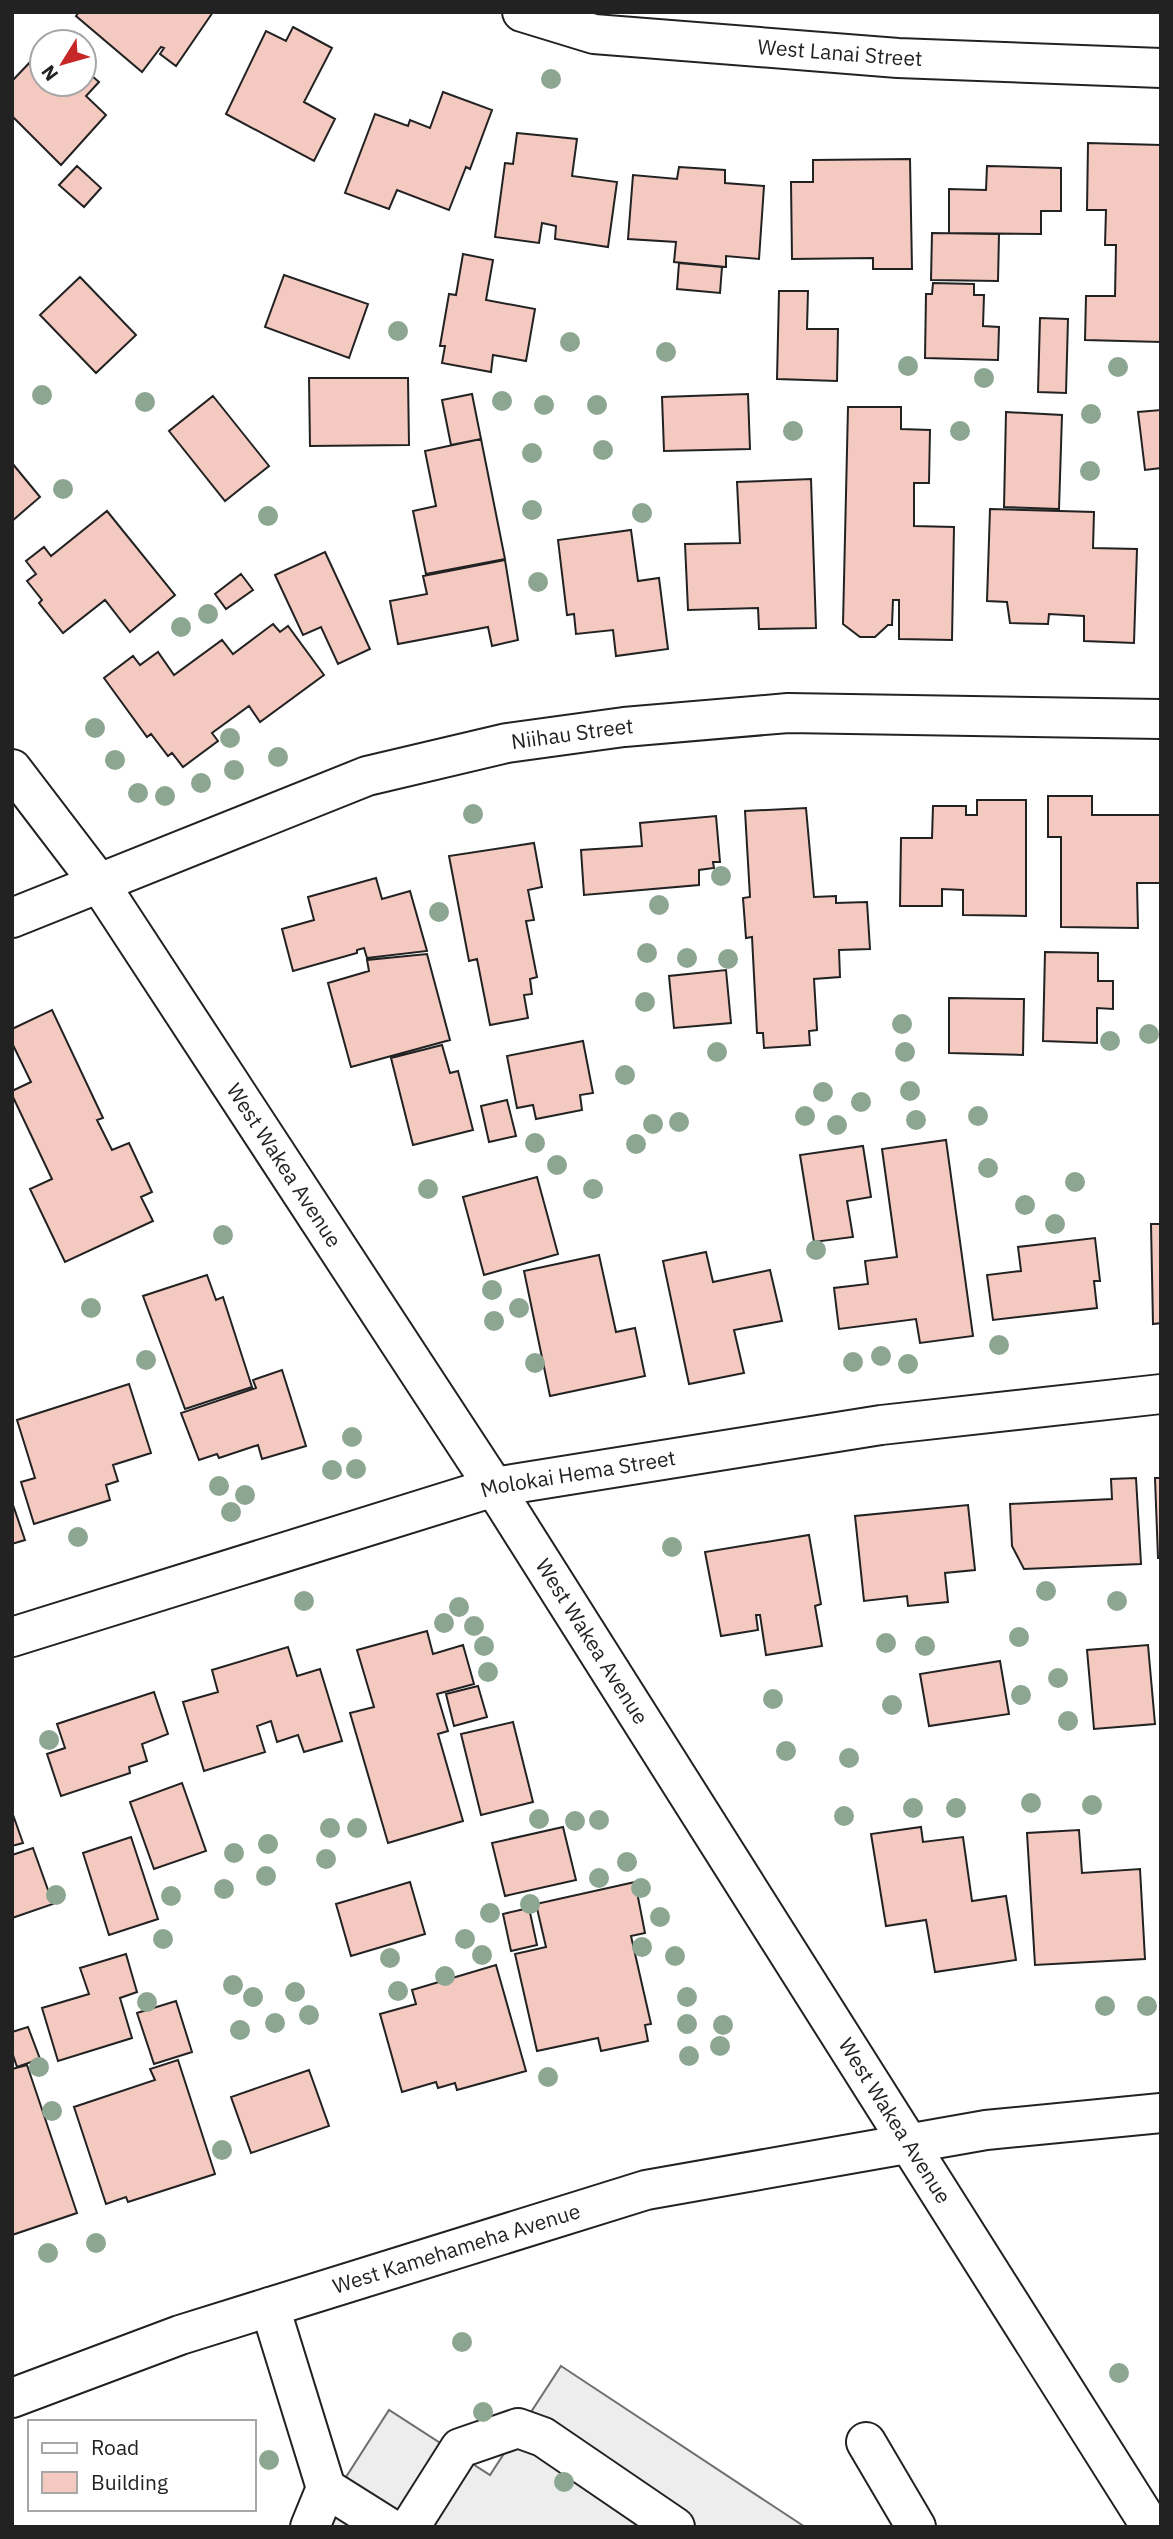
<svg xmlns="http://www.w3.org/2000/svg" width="1173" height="2539" viewBox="0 0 1173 2539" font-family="'IBM Plex Sans',sans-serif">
  <rect width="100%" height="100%" fill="#fff"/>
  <!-- parking -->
  <path fill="#ededed" stroke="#6f6f6f" stroke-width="2" d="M561 2366 805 2527H314L389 2410 490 2475Z"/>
  <!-- building -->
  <path fill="#f3c9c0" stroke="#222" stroke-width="2" d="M79 12H213L176 66 160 54 164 48 161 47 142 72 76 16Z
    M293 27 332 48 304 102 335 119 314 161 226 114 266 31 286 41Z
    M34 58 42 65V84H84V69L99 82 86 96 106 115 61 165 12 116V81Z
    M443 92 492 110 470 169 466 167 449 210 397 190 389 209 345 193 375 114 408 126 410 120 430 128Z
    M517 133 577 139 572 176 617 182 608 247 555 239 556 226 542 223 539 243 495 237 505 163 513 164Z
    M1088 143 1161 145V342L1085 340 1086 296H1115L1116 245H1105L1106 210H1087Z
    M910 159 912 269H873V258L792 259 791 182H813V160Z
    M77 166 101 188 84 207 59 185Z
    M987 166 1061 168V211H1041V234L949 233V189L986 190Z
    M679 167 725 170V183L764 186 759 259 726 256V267L674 262 676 242 628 239 633 175 677 179Z
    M932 233 999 234 998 281 931 280Z
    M463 254 493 260 486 300 535 309 526 361 493 355 491 372 442 363 445 346H440L449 294 456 295Z
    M679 263 722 267 720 293 677 289Z
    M284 275 368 304 349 358 265 327Z
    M80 277 136 335 96 373 40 315Z
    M933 283 974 284V295H984L983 326 999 327 998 360 925 358 926 294H932Z
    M779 291H808L807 329H838L837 381 777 379Z
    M1040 318 1068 319 1066 393 1038 392Z
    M309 378H408L409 445 310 446Z
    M472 394 481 439 451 445 442 400Z
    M748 394 750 449 664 451 662 397Z
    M213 396 269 466 225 501 169 431Z
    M848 407H901V429L930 430 929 483H914V526L954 527 952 640 899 639V600H893L892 625H888L875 637H860L843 624Z
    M1161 410V468L1145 470 1138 412Z
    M1006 412 1062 415 1059 509 1004 507Z
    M481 439 505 559 426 574 413 511 436 506 425 451Z
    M12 463 40 497 12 521Z
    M811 479 816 628 759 629 758 608 688 610 685 544 740 543 737 482Z
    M990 509 1094 512 1093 548 1137 549 1134 643 1084 641V616L1049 614 1048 624 1010 623 1007 602 987 601Z
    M107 511 175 595 130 632 105 600 63 633 39 603 42 600 27 581 36 574 26 561 44 547 51 556Z
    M631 530 638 581 659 578 668 649 616 656 613 630 576 634 574 614 567 615 558 540Z
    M325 552 370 649 338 664 321 627 303 635 275 575Z
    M505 560 518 640 492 646 488 627 398 644 390 601 427 594 423 576Z
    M241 574 253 590 226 609 215 594Z
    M273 624 280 632 288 626 324 675 260 722 249 706 212 733 218 741 183 767 172 753 168 756 151 734 147 737 104 678 133 656 140 665 158 652 174 675 222 640 233 654Z
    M1048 796H1092V815H1161V883H1137L1138 928 1061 927V837H1048Z
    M977 800H1026V916L963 915V890L942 889V906H900L901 838H932L933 806H966V815H977Z
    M806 808 814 897 836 896V903L867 902 870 949 839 950 840 977 814 979 817 1030 809 1031 810 1045 764 1048 763 1033H757L752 937 746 938 743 898 750 897 745 811Z
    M716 816 720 862H713L714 868 699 870V885L584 895 581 850 642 846 640 823Z
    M534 843 542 887 528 890 534 920 526 921 537 977 530 979 532 994 524 995 528 1018 490 1025 477 959 469 961 449 856Z
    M376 878 382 899 410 891 427 951 367 958 364 948 357 950V953L293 971 282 929 314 920 308 897Z
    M1045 952 1098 953V981H1113V1009L1097 1008V1043L1043 1041Z
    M427 954 450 1040 351 1067 328 983 369 971 367 960Z
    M726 970 731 1023 674 1028 669 976Z
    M949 998 1024 999 1023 1055 949 1053Z
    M52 1010 103 1118 97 1120 112 1150 129 1143 152 1192 141 1197 153 1221 65 1262 30 1189 52 1179 12 1095V1091L31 1082 12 1043V1029Z
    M583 1041 593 1093 580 1095 582 1110 536 1119 533 1105 517 1108 507 1056Z
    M442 1045 450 1073 458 1071 473 1130 413 1145 391 1058Z
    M507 1100 516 1136 489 1142 481 1106Z
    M946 1140 973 1336 920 1343 916 1319 839 1329 834 1288 868 1284 865 1261 897 1257 882 1149Z
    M863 1146 871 1197 847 1201 853 1237 814 1242 800 1155Z
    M537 1177 558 1254 484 1275 463 1197Z
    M1151 1224H1161V1323L1153 1324Z
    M1095 1238 1100 1281H1094L1097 1308 993 1320 987 1275 1021 1271 1018 1247Z
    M706 1252 713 1282 770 1270 782 1321 734 1330 744 1373 689 1384 663 1261Z
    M599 1255 616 1332 635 1328 645 1376 550 1396 524 1271Z
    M207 1275 216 1300 223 1297 252 1387 185 1409 143 1296Z
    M282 1370 306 1446 262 1459 258 1445 219 1458 217 1454 199 1460 181 1413 256 1388 253 1380Z
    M129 1384 151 1453 113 1465 118 1481 106 1485 110 1500 34 1524 21 1482 35 1478 17 1420Z
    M1136 1478 1141 1564 1024 1569 1012 1546 1010 1504 1112 1499 1111 1479Z
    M1155 1478H1161V1558H1158Z
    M12 1502 25 1540 12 1544Z
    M968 1505 975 1570 945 1573 948 1602 908 1606 907 1596 864 1601 855 1516Z
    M809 1535 821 1604 815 1606 822 1646 766 1655 760 1615H756L758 1630 721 1636 705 1552Z
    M427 1631 433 1654 463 1645 474 1684 437 1694 448 1731 438 1734 463 1821 388 1843 350 1713 374 1707 357 1650Z
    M1148 1645 1155 1724 1094 1729 1087 1650Z
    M288 1647 297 1676 320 1669 342 1741 304 1752 298 1735 277 1742 271 1721 257 1726 265 1752 204 1771 183 1702 218 1692 212 1670Z
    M1000 1661 1009 1714 929 1726 920 1674Z
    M478 1686 487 1717 454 1726 446 1694Z
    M154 1692 168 1734 142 1744 147 1761 129 1767 130 1773 61 1796 47 1754 65 1748 57 1724Z
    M513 1722 533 1802 481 1815 461 1734Z
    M182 1783 206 1851 154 1869 130 1802Z
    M12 1812 23 1843 12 1846Z
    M563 1827 576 1880 505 1896 492 1843Z
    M921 1827 923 1842 963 1837 972 1901 1006 1896 1016 1960 935 1972 926 1920 886 1926 871 1834Z
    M1079 1830 1082 1873 1140 1869 1145 1959 1035 1965 1027 1833Z
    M131 1837 158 1919 109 1935 83 1853Z
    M33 1848 53 1904 12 1918V1855Z
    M410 1882 425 1934 351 1956 336 1904Z
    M635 1882 645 1933 631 1936 651 2024 645 2025 648 2041 601 2051 598 2038 537 2051 515 1954 546 1947 536 1904Z
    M529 1908 537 1945 511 1951 503 1914Z
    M126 1954 137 1992 120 1998 132 2038 58 2061 42 2008 89 1994 80 1968Z
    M496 1965 526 2071 457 2090 455 2083 438 2088 436 2082 402 2092 380 2014 416 2004 412 1990Z
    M176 2001 192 2052 154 2064 137 2013Z
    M28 2027 40 2059 17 2067 12 2052V2032Z
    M178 2060 215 2174 128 2202 126 2197 106 2204 74 2107 155 2080 150 2069Z
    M27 2065 77 2213 12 2235V2069Z
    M309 2070 329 2126 251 2153 231 2097Z"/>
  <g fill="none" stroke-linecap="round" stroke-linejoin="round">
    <defs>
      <g id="minor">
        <path id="s1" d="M522 12 594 34 898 58 1161 68"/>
        <path id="s2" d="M12 769 99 883 494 1487 1151 2527"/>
        <path id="s3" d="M12 918 367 776 507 743 624 727 788 713 1161 719"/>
        <path id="s4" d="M12 1637 494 1487 881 1425 1161 1394"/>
        <path d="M270 2307 326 2488 388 2527"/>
        <path id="s5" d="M12 2398 180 2335 646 2190 986 2130 1161 2113"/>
        <path d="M866 2442 916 2527"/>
        <path d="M310 2527 326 2488"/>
        <path d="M410 2527 460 2448 518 2428 543 2437 675 2527"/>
      </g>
    </defs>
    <!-- minor casing -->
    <use href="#minor" stroke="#222" stroke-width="42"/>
    <!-- minor -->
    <use href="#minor" stroke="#fff" stroke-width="38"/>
  </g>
  <!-- trees -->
  <g fill="#8da692">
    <circle cx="551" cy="79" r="10"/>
    <circle cx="398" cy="331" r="10"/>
    <circle cx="570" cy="342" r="10"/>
    <circle cx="666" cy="352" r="10"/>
    <circle cx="908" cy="366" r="10"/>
    <circle cx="1118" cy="367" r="10"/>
    <circle cx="984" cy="378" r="10"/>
    <circle cx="42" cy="395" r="10"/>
    <circle cx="502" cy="401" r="10"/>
    <circle cx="145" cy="402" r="10"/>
    <circle cx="544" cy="405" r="10"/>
    <circle cx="597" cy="405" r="10"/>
    <circle cx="1091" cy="414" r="10"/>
    <circle cx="793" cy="431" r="10"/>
    <circle cx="960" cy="431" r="10"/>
    <circle cx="603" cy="450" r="10"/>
    <circle cx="532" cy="453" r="10"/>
    <circle cx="1090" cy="471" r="10"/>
    <circle cx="63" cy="489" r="10"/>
    <circle cx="532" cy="510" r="10"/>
    <circle cx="642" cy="513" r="10"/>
    <circle cx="268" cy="516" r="10"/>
    <circle cx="538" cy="582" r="10"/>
    <circle cx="208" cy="614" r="10"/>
    <circle cx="181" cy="627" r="10"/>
    <circle cx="95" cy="728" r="10"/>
    <circle cx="230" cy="738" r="10"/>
    <circle cx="278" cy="757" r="10"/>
    <circle cx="115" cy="760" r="10"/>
    <circle cx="234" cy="770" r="10"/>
    <circle cx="201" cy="783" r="10"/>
    <circle cx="138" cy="793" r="10"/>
    <circle cx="165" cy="796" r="10"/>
    <circle cx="473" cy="814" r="10"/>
    <circle cx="721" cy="876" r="10"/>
    <circle cx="659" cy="905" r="10"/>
    <circle cx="439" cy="912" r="10"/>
    <circle cx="647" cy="953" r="10"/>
    <circle cx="687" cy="958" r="10"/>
    <circle cx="728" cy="959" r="10"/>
    <circle cx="645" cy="1002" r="10"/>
    <circle cx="902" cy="1024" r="10"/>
    <circle cx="1149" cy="1034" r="10"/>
    <circle cx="1110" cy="1041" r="10"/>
    <circle cx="717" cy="1052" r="10"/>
    <circle cx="905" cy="1052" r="10"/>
    <circle cx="625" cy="1075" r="10"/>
    <circle cx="910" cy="1091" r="10"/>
    <circle cx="823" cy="1092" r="10"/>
    <circle cx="861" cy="1102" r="10"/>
    <circle cx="805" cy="1116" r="10"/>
    <circle cx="978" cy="1116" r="10"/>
    <circle cx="916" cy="1120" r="10"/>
    <circle cx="679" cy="1122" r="10"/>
    <circle cx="653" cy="1124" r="10"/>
    <circle cx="837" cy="1125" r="10"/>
    <circle cx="535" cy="1143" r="10"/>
    <circle cx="636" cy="1144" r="10"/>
    <circle cx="557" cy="1165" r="10"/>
    <circle cx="988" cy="1168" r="10"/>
    <circle cx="1075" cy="1182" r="10"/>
    <circle cx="428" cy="1189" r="10"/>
    <circle cx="593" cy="1189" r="10"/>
    <circle cx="1025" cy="1205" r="10"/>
    <circle cx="1055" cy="1224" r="10"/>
    <circle cx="223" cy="1235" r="10"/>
    <circle cx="816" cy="1250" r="10"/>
    <circle cx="492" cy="1290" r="10"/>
    <circle cx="91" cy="1308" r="10"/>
    <circle cx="519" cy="1308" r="10"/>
    <circle cx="494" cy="1321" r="10"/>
    <circle cx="999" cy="1345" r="10"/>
    <circle cx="881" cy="1356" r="10"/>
    <circle cx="146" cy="1360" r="10"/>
    <circle cx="853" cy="1362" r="10"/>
    <circle cx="535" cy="1363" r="10"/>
    <circle cx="908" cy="1364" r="10"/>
    <circle cx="352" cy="1437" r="10"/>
    <circle cx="356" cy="1469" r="10"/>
    <circle cx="332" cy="1470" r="10"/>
    <circle cx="219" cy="1486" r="10"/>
    <circle cx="245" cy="1495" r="10"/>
    <circle cx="231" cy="1512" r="10"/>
    <circle cx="78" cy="1537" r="10"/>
    <circle cx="672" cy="1547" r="10"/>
    <circle cx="1046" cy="1591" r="10"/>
    <circle cx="304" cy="1601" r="10"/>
    <circle cx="1117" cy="1601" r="10"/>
    <circle cx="459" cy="1607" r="10"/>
    <circle cx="444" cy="1623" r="10"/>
    <circle cx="474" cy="1626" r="10"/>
    <circle cx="1019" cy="1637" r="10"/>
    <circle cx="886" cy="1643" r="10"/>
    <circle cx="484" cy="1646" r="10"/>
    <circle cx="925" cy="1646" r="10"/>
    <circle cx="488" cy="1672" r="10"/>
    <circle cx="1058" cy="1678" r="10"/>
    <circle cx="1021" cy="1695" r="10"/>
    <circle cx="773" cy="1699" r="10"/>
    <circle cx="892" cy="1705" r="10"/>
    <circle cx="1068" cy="1721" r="10"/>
    <circle cx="49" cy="1740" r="10"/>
    <circle cx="786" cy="1751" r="10"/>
    <circle cx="849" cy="1758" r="10"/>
    <circle cx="1031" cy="1803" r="10"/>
    <circle cx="1092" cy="1805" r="10"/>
    <circle cx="913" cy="1808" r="10"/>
    <circle cx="956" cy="1808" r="10"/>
    <circle cx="844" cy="1816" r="10"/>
    <circle cx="539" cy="1819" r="10"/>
    <circle cx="599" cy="1820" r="10"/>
    <circle cx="575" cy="1821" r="10"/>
    <circle cx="330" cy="1828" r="10"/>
    <circle cx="357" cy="1828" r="10"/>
    <circle cx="268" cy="1844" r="10"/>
    <circle cx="234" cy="1853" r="10"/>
    <circle cx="326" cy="1859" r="10"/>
    <circle cx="627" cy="1862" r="10"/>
    <circle cx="266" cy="1876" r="10"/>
    <circle cx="599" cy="1878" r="10"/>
    <circle cx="641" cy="1888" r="10"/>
    <circle cx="224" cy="1889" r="10"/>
    <circle cx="56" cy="1895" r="10"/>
    <circle cx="171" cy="1896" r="10"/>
    <circle cx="530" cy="1904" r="10"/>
    <circle cx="490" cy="1913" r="10"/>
    <circle cx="660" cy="1917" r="10"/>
    <circle cx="163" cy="1939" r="10"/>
    <circle cx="465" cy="1939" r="10"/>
    <circle cx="642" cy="1947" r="10"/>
    <circle cx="482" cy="1955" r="10"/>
    <circle cx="675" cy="1956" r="10"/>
    <circle cx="390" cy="1958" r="10"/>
    <circle cx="445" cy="1976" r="10"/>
    <circle cx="233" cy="1985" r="10"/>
    <circle cx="398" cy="1991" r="10"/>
    <circle cx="295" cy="1992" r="10"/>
    <circle cx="253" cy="1997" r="10"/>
    <circle cx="687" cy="1997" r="10"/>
    <circle cx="147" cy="2002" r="10"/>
    <circle cx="1105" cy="2006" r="10"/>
    <circle cx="1147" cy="2006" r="10"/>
    <circle cx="309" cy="2015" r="10"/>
    <circle cx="275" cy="2023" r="10"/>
    <circle cx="687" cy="2024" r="10"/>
    <circle cx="723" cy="2025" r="10"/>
    <circle cx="240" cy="2030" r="10"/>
    <circle cx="720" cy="2046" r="10"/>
    <circle cx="689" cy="2056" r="10"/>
    <circle cx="39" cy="2067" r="10"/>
    <circle cx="548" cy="2077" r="10"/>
    <circle cx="52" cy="2111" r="10"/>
    <circle cx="222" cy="2150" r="10"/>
    <circle cx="96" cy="2243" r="10"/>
    <circle cx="48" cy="2253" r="10"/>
    <circle cx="462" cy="2342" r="10"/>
    <circle cx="1119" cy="2373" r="10"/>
    <circle cx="483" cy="2412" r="10"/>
    <circle cx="269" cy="2460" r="10"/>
    <circle cx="564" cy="2482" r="10"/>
  </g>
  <g text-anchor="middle" stroke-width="5" stroke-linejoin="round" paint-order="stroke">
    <!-- street labels -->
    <g font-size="21" fill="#222" stroke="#fff">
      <text dy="7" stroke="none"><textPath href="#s1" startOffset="322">West Lanai Street</textPath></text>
      <text dy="7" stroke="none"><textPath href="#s3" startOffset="592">Niihau Street</textPath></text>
      <text dy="7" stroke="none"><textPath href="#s2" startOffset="481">West Wakea Avenue</textPath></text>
      <text dy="7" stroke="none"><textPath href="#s4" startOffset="590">Molokai Hema Street</textPath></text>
      <text dy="7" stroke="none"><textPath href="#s2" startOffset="1048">West Wakea Avenue</textPath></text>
      <text dy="7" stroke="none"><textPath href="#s2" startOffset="1615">West Wakea Avenue</textPath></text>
      <text dy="7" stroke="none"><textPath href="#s5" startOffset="469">West Kamehameha Avenue</textPath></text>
    </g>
  </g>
  <!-- border -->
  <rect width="1173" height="2539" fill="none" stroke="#222222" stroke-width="28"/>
  <!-- legend -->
  <rect x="28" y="2420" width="228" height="91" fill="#ffffff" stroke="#a7a7a7" stroke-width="2"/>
  <rect x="42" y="2443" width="35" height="10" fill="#ffffff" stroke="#a7a7a7" stroke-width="2"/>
  <text x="91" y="2455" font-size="21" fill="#222222">Road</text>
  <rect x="42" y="2472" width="35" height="21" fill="#f3c9c0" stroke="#a7a7a7" stroke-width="2"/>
  <text x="91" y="2490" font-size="21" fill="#222222">Building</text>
  <!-- north arrow -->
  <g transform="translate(63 63) rotate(233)"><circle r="33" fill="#ffffff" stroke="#a7a7a7" stroke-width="2"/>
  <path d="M0-5L12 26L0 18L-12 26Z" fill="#c62828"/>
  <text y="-10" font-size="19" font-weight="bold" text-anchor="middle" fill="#222222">N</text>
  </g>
</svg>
